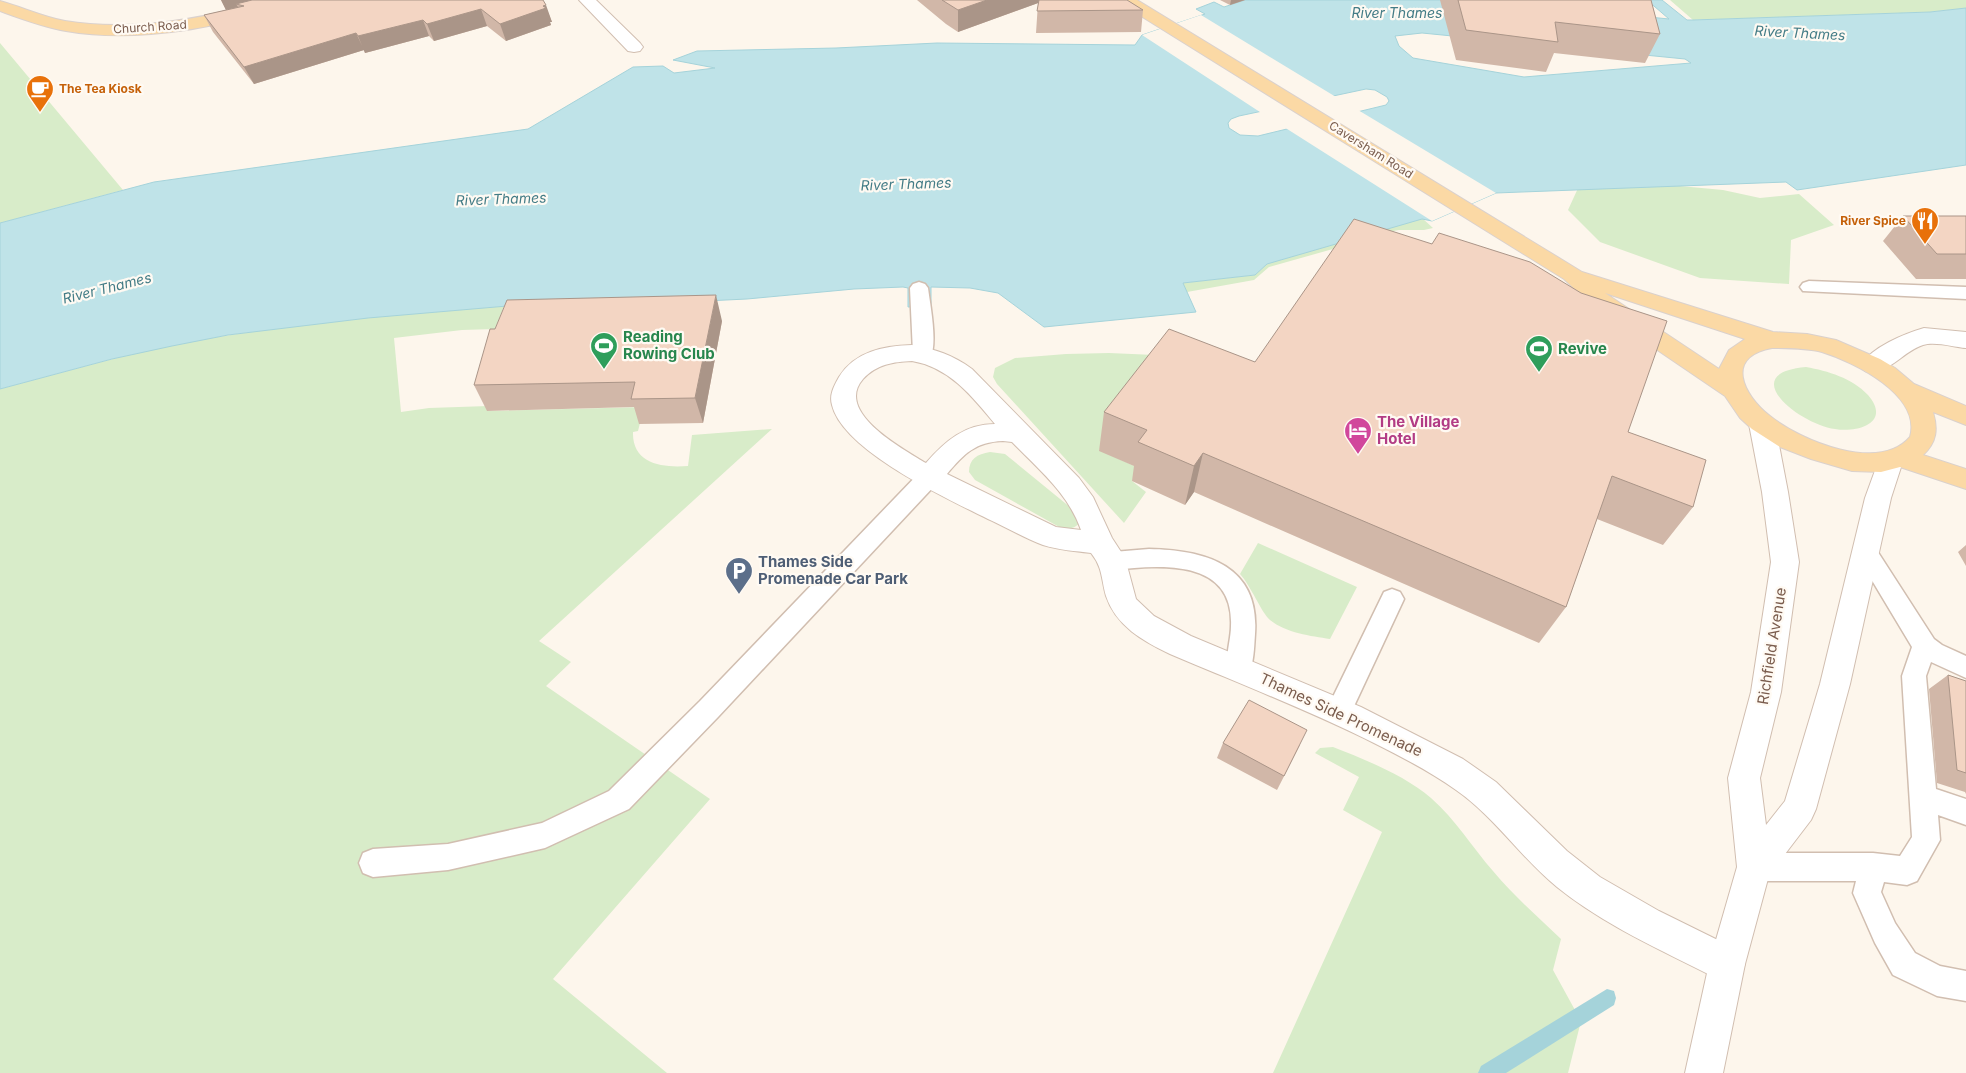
<svg xmlns="http://www.w3.org/2000/svg" width="1966" height="1073" viewBox="0 0 1966 1073" font-family="Inter,sans-serif">
  <rect width="100%" height="100%" fill="#fdf6ec"/>
  <!-- green -->
  <path fill="#d8ecc9" d="M1670 0H1966V8L1930 12 1693 20Z
    M0 43 123 190 0 223Z
    M1637 182 1723 190 1760 198 1799 194 1834 225 1791 240 1789 284 1700 278 1600 242 1568 210 1579 186Z
    M1422 218 1433 228 1424 230H1399L1376 234 1340 247 1269 267 1254 280 1187 292 1183 283 1255 275 1267 264Z
    M504 306 495 329 462 330 394 338 401 412 429 408 488 406 487 411 644 407 638 431 633 432C632 464 662 468 688 466L692 435 772 429 539 641 571 662 546 686 710 799 553 979 667 1073H0V389C57 374 115 357 173 345 282 324 394 314 504 306Z
    M1109 353 1155 355 1099 450 1141 469 1132 481 1146 492 1124 523 997 384 993 377 995 368 1015 358 1066 354Z
    M1806 367C1828 371 1852 378 1868 395 1892 423 1857 433 1835 429 1799 424 1735 373 1806 367Z
    M990 452 1005 454 1076 512 1080 522C1075 529 1069 529 1061 528L975 480 969 472C969 459 977 454 990 452Z
    M1258 543 1357 587 1330 639C1311 636 1286 633 1270 620 1261 612 1251 586 1240 574Z
    M1333 747C1366 760 1404 775 1431 798 1456 820 1472 847 1493 871 1514 896 1538 917 1561 939L1553 970 1581 1021 1568 1073H1273L1382 832 1343 810 1359 777 1315 753 1320 748Z"/>
  <!-- water -->
  <path fill="#bfe3e8" stroke="#a5d3da" fill-rule="evenodd" d="M1245 0H1478L1669 19 1647 0H1662L1687 20H1693L1930 12 1966 8V165L1797 190 1786 182 1496 193 1432 221 1422 219 1267 264 1255 275 1183 283 1196 312 1044 327 998 293 970 288 931 287V306L908 307V288L903 287 854 289 747 299 621 305H519L368 318 228 335 172 346 112 359 0 389V223L154 182 528 129 633 67 663 66 674 73 715 68 673 60 697 51 836 48 937 43 1135 45 1142 35 1205 14 1196 9 1214 2 1224 7ZM1422 33 1685 59 1691 63 1524 77 1413 58 1399 46 1395 36ZM1366 89 1375 90 1387 97 1389 101 1386 105 1258 136 1240 135 1229 128 1228 123 1231 119 1239 116Z"/>
  <!-- pier -->
  <path fill="#fdf6ec" d="M1201 15 1336 97 1263 114 1142 35Z
    M1358 110 1496 193 1432 221 1284 127Z"/>
  <g fill="none" stroke-linecap="round" stroke-linejoin="round">
    <!-- stream -->
    <path fill="#a5d3da" fill-rule="evenodd" d="M1607 989 1614 991 1616 998 1614 1005 1506 1073H1478L1481 1066Z"/>
    <defs>
      <path id="service" d="M1809 281 1966 287V299L1803 291 1800 287 1803 283Z
        M919 282 925 284 928 288C930 304 938 344 930 358L923 359 916 358 913 353 910 288 913 284Z
        M930 468 938 470 941 476 938 482 718 717 629 809 545 848 448 870 373 877 363 873 359 863 363 853 373 849 448 844 542 823 609 791 700 701 922 470Z
        M1866 543 1874 546 1934 639 1942 645 1966 656V678L1931 662 1926 676 1936 789 1966 799V825L1938 815 1940 840 1917 881 1907 885 1884 882 1881 892 1895 923 1915 953 1940 966 1966 971V1001L1937 996 1893 975 1875 943 1853 893 1856 881H1754L1744 877 1740 867 1744 857 1754 853H1873L1900 856 1912 837 1902 676 1912 647 1855 552 1858 546Z
        M1149 549C1207 550 1260 566 1255 634 1254 648 1254 663 1248 675L1239 679 1230 675C1223 661 1231 642 1231 626 1234 558 1160 565 1113 570L1105 567 1102 561 1105 555 1113 552Z
        M1392 589 1400 592 1404 599 1348 719 1339 722 1330 719 1326 711 1330 703 1384 592Z"/>
      <path id="minor" d="M579 0H596L640 43 643 47 640 51 634 52 628 51Z
        M1924 328 1966 332V348C1954 347 1935 341 1923 345 1903 351 1887 377 1865 371L1861 365C1872 347 1904 334 1924 328Z
        M912 345C935 349 953 355 972 369L1079 478 1093 497 1112 538 1125 558 1136 599 1154 616 1191 636 1361 707 1463 759 1496 782 1567 851 1600 877 1659 911 1740 951 1745 964 1740 977 1727 982 1714 977C1661 950 1604 925 1557 887 1521 858 1495 817 1456 790 1431 772 1402 757 1374 743 1308 710 1238 683 1170 654 1143 641 1116 626 1106 596 1101 578 1103 568 1091 553 1076 551 1058 550 1043 545 1024 538 1006 527 988 519 948 499 843 451 832 405 829 395 834 386 839 377 855 351 884 346 912 345ZM912 361C949 367 972 396 995 424 965 424 945 441 926 463 903 449 834 412 863 379 877 364 893 362 912 361ZM1003 441 1012 442C1039 470 1068 493 1081 530L1056 527 947 474C964 454 975 442 1003 441Z"/>
      <path id="tertiary" d="M1762 415 1771 418 1775 424 1788 492 1799 562 1781 692 1760 778 1766 825 1785 801 1820 684 1865 498 1881 454 1890 451 1899 454 1903 461 1891 498 1850 684 1816 809 1811 820 1769 875 1745 964 1723 1073H1685L1709 964 1737 867 1728 778 1751 692 1771 562 1762 492 1749 424 1753 418Z"/>
      <path id="primary" d="M280 0H309L307 3C229 23 147 45 66 31 43 27 22 19 0 11V1C22 7 43 17 65 21 138 33 209 16 280 0Z
        M1118 0H1137L1582 272 1773 332 1807 334 1836 340 1880 359 1895 368 1914 384 1966 406V425L1933 412C1938 429 1937 442 1923 455L1966 469V489L1900 467 1881 472 1852 471 1811 459 1780 447 1752 429 1740 418 1725 396 1594 307 1564 279 1120 3ZM1605 293 1745 339 1729 350 1719 369ZM1772 348C1789 348 1806 348 1822 352 1854 362 1922 395 1910 437 1879 473 1801 441 1770 416 1743 395 1724 357 1772 348Z"/>
    </defs>
    <!-- service casing -->
    <use href="#service" stroke="#d1beb0" stroke-width="3"/>
    <!-- minor casing -->
    <use href="#minor" stroke="#d1beb0" stroke-width="2"/>
    <!-- tertiary casing -->
    <use href="#tertiary" stroke="#d1beb0" stroke-width="2"/>
    <!-- primary casing -->
    <use href="#primary" stroke="#dad1cd" stroke-width="2"/>
    <!-- service -->
    <use href="#service" fill="#fff" fill-rule="evenodd"/>
    <!-- minor -->
    <use href="#minor" fill="#fff" fill-rule="evenodd"/>
    <!-- tertiary -->
    <use href="#tertiary" fill="#fff" fill-rule="evenodd"/>
    <!-- primary -->
    <use href="#primary" fill="#fbd9a5" fill-rule="evenodd"/>
  </g>
  <!-- wall -->
  <path fill="#d1b7a8" d="M221 0H543L552 22H550L551 25 506 41 487 26 434 41 429 36 365 53 364 50 254 84 213 32 204 15 226 10Z
    M917 0H1127L1143 10 1141 32 1036 33 1038 3 958 32 946 24Z
    M1220 0H1245L1230 5Z
    M1440 0H1651L1660 34 1645 63 1554 53 1546 72 1456 60Z
    M1903 216H1966V279H1916L1883 241Z
    M722 321 703 423 639 424 634 407 487 411 474 385Z
    M1255 362 1628 432 1693 507 1663 545 1597 519 1566 607 1539 643 1194 492 1185 505 1132 481 1134 466 1099 451 1104 412Z
    M1966 545V566L1958 552Z
    M1948 675 1966 681V794L1965 792 1937 783 1929 689Z
    M1223 743 1300 745 1277 790 1217 758Z"/>
  <!-- shaded-wall -->
  <path fill="#aa9588" d="M221 0H271L236 4 238 7 226 10Z
    M987 0H1041V2L958 32V10Z
    M1231 0H1245L1230 5Z
    M546 5 552 22H550L551 25 506 41 500 24Z
    M481 9 487 26 434 41 427 24Z
    M423 20 429 36 365 53 358 36Z
    M356 33 364 50 254 84 244 67Z
    M716 295 722 321 703 423 695 398Z
    M1203 453 1194 492 1185 505 1194 466Z"/>
  <!-- building -->
  <path fill="#f3d5c3" stroke="#aa9588" d="M252 0H543L546 5 543 6 546 8 500 24 481 9 427 24 423 20 358 36 356 33 244 67 204 15 244 6 236 4Z
    M942 0H987L958 10Z
    M1039 0H1127L1143 10 1037 11Z
    M1458 0H1651L1660 34 1555 22 1558 42 1466 30Z
    M1903 216H1966V254H1937Z
    M1354 219 1432 244 1439 233 1530 262 1581 293 1667 321 1628 432 1706 460 1693 507 1612 476 1566 607 1203 453 1194 466 1138 442 1147 430 1104 412 1169 329 1255 362Z
    M716 295 695 398 631 399 635 382 474 385 490 329H495L507 300Z
    M1948 675 1966 681V773L1957 770Z
    M1249 700 1307 730 1284 776 1223 743Z"/>
  <!-- icons -->
  <defs>
    <symbol id="cafe-pin" viewBox="-11 -11 22 30"><path d="M0 17L-7.5 6A9.5 9.5 0 1 1 7.5 6Z" fill="#e8710a" stroke="#fffaf3"/><path d="M-5.5-4.5H6V0H3Q3 3.5 0 3.5H-2.5Q-5.5 3.5-5.5 0ZM3-3.2v2h1.7v-2ZM-6 4.5H4V6H-6Z" fill="#fff"/></symbol>
    <symbol id="restaurant-pin" viewBox="-11 -11 22 30"><path d="M0 17L-7.5 6A9.5 9.5 0 1 1 7.5 6Z" fill="#e8710a" stroke="#fffaf3"/><path d="M-5-6h1v4h1v-4h1v4h1v-4h1v5L-1.5 .5V6h-2V.5L-5-1ZM5-6V6H3V1.5H1.5Q1.5-4 5-6Z" fill="#fff"/></symbol>
    <symbol id="stadium-pin" viewBox="-11 -11 22 30"><path d="M0 17L-7.5 6A9.5 9.5 0 1 1 7.5 6Z" fill="#2e9e5b" stroke="#fffaf3"/><path d="M0-5a6.5 5 0 1 0 0 10a6.5 5 0 1 0 0-10ZM-3.5-1.8h7v3.6h-7Z" fill="#fff"/></symbol>
    <symbol id="hotel-pin" viewBox="-11 -11 22 30"><path d="M0 17L-7.5 6A9.5 9.5 0 1 1 7.5 6Z" fill="#d1479c" stroke="#fffaf3"/><path d="M-6-4.5h1.5V1H6V5H4.5V3h-9V5H-6ZM-4 0a1.8 1.8 0 1 1 3.6 0ZM.5 0V-2.5h3Q6-2.5 6 0Z" fill="#fff"/></symbol>
    <symbol id="parking-pin" viewBox="-11 -11 22 30"><path d="M0 17L-7.5 6A9.5 9.5 0 1 1 7.5 6Z" fill="#5c6f8a" stroke="#fffaf3"/><path d="M-3.5-5.5H1a3.5 3.5 0 0 1 0 7H-1V5.5H-3.5ZM-1-3.4V-.6H.8a1.4 1.4 0 0 0 0-2.8Z" fill="#fff"/></symbol>
  </defs>
  <g fill-rule="evenodd">
    <use href="#cafe-pin" x="24" y="73" width="32" height="43"/>
    <use href="#restaurant-pin" x="1909" y="205" width="32" height="43"/>
    <use href="#stadium-pin" x="588" y="330" width="32" height="43"/>
    <use href="#stadium-pin" x="1523" y="333" width="32" height="43"/>
    <use href="#hotel-pin" x="1342" y="415" width="32" height="43"/>
    <use href="#parking-pin" x="723" y="555" width="32" height="43"/>
  </g>
  <g text-anchor="middle" stroke-width="4.5" stroke-linejoin="round" paint-order="stroke">
    <!-- far-street labels -->
    <g font-size="12" fill="#7a5c4d" stroke="#fffaf3">
      <text transform="translate(150 27) rotate(-4)" y="4">Church Road</text>
      <text transform="translate(1371 150) rotate(32)" y="4">Caversham Road</text>
    </g>
    <!-- far-food labels -->
    <g font-size="12" font-weight="bold" fill="#c56008" stroke="#fffaf3" text-anchor="start">
      <text x="59" y="93">The Tea Kiosk</text>
      <text x="1906" y="225" text-anchor="end">River Spice</text>
    </g>
    <!-- far-water labels -->
    <g font-size="14" font-style="italic" fill="#437c86" stroke="#fffaf3">
      <text x="1397" y="18">River Thames</text>
      <text transform="translate(1800 33) rotate(3)" y="5">River Thames</text>
      <text transform="translate(906 184) rotate(-2)" y="5">River Thames</text>
      <text transform="translate(501 199) rotate(-2)" y="5">River Thames</text>
      <text transform="translate(107 288) rotate(-14)" y="5">River Thames</text>
    </g>
    <!-- leisure labels -->
    <g font-size="15" font-weight="bold" fill="#27864d" stroke="#fffaf3" text-anchor="start">
      <text x="623" y="342">Reading<tspan x="623" dy="17">Rowing Club</tspan></text>
      <text x="1558" y="354">Revive</text>
    </g>
    <!-- hotel labels -->
    <g font-size="15" font-weight="bold" fill="#b23c85" stroke="#fffaf3" text-anchor="start">
      <text x="1377" y="427">The Village<tspan x="1377" dy="17">Hotel</tspan></text>
    </g>
    <!-- service labels -->
    <g font-size="15" font-weight="bold" fill="#4e5e75" stroke="#fffaf3" text-anchor="start">
      <text x="758" y="567">Thames Side<tspan x="758" dy="17">Promenade Car Park</tspan></text>
    </g>
    <!-- street labels -->
    <g font-size="15" fill="#7a5c4d" stroke="#fffaf3">
      <text transform="translate(1772 646) rotate(-81)" y="5">Richfield Avenue</text>
      <text transform="translate(1341 715) rotate(25)" y="5">Thames Side Promenade</text>
    </g>
  </g>
</svg>
